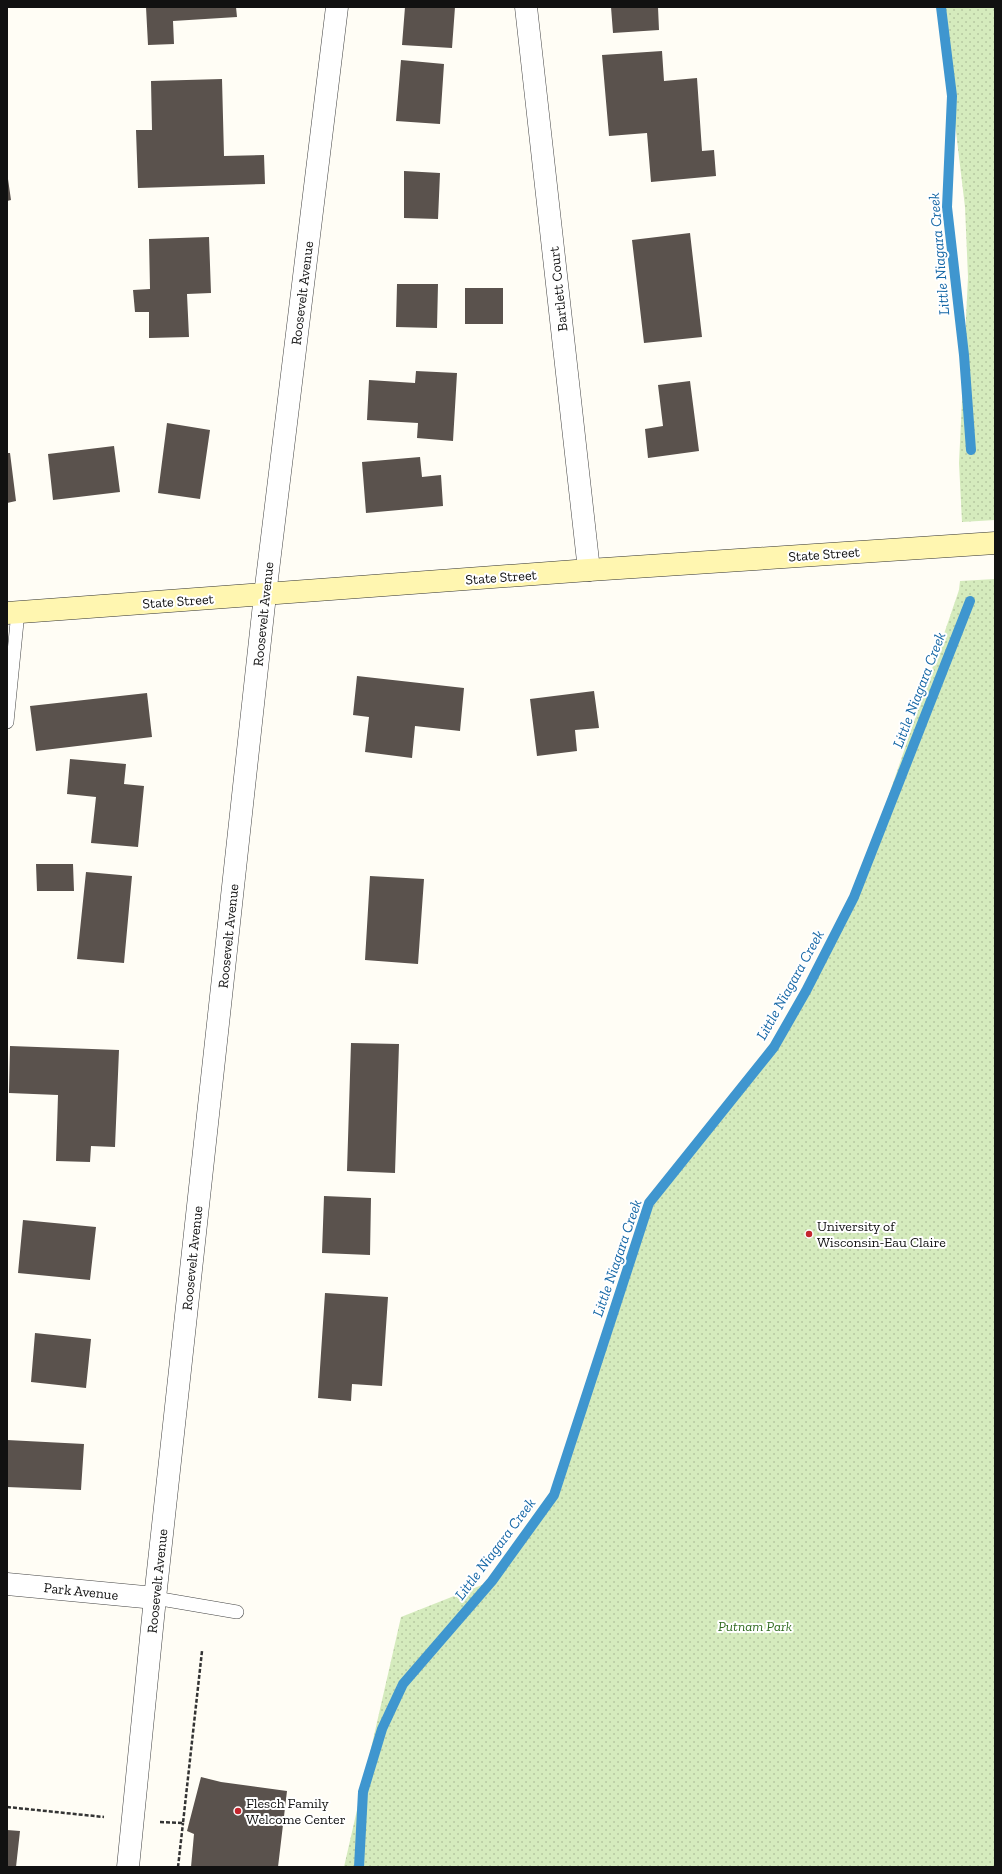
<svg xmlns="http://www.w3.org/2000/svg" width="1002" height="1874" viewBox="0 0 1002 1874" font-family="'Zilla Slab',serif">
  <defs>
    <pattern id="park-dots" width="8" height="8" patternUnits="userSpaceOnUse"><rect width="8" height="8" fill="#d5ebbd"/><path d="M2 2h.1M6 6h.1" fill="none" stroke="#b6c8a1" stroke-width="1.8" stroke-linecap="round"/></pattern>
  </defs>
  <rect width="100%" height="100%" fill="#fffdf5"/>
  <!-- park -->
  <path fill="url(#park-dots)" d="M941 7H995V520L962 522 959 463 968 277 965 207Z
    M995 579V1867H344L401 1617 492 1581 554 1495 649 1203 774 1047 806 991 854 897 959 590 960 581Z"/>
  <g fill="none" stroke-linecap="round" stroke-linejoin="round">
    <!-- stream -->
    <path stroke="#3f96cf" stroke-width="10" d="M941 7 952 96 947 207 964 355 971 450
      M359 1867 363 1792 382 1729 403 1684 492 1581 554 1495 649 1203 774 1047 806 991 854 897 970 601"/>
  </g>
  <!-- building -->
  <path fill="#5a524d" d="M146 7H236L237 17 173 21 174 44 148 45Z
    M405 7H455L452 48 402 45Z
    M611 7H658L659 30 613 33Z
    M662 51 664 81 697 78 702 151 714 150 716 176 651 182 647 133 609 136 602 55Z
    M401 60 444 64 440 124 396 121Z
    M222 79 224 156 264 155 265 184 138 188 136 130H152L151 81Z
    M404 171 440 173 438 219 404 218Z
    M7 172 11 200 7 201Z
    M690 233 702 337 644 343 632 240Z
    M209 237 211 293 187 294 189 337 149 338V312H135L133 290 150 289 149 239Z
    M397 284H438L437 328 396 327Z
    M465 288H503V324H465Z
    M416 371 457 373 453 441 417 438 418 423 367 420 369 380 415 383Z
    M690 381 699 451 648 458 645 429 663 426 658 385Z
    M167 423 210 430 200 499 158 493Z
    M114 446 120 492 53 500 48 454Z
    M7 453H10L16 501 7 503Z
    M420 457 422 477 441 475 443 506 366 513 362 462Z
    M357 676 464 688 460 731 415 726 412 758 365 752 369 717 353 715Z
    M594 691 599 728 575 730 577 751 537 756 530 699Z
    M147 693 152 737 36 751 30 706Z
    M70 759 126 764 124 784 144 786 138 847 91 843 96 797 67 794Z
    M36 864H73L74 891H37Z
    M86 872 132 876 124 963 77 959Z
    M370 876 424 879 418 964 365 960Z
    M351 1043 399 1044 395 1173 347 1171Z
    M10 1046 119 1050 115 1147 91 1146 90 1162 56 1161 58 1095 9 1093Z
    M324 1196 371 1198 370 1255 322 1253Z
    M23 1220 96 1227 90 1280 18 1273Z
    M325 1293 388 1297 382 1386 352 1384 351 1401 318 1398Z
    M35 1333 91 1339 86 1388 31 1382Z
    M7 1440 84 1444 81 1490 7 1487Z
    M201 1777 221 1782 287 1791 278 1867H191L194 1834 187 1831Z
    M7 1830 20 1831 16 1867H7Z"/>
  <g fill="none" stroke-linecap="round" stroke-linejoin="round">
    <defs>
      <path id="service" d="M7 722 18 612
        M155 1598 237 1612"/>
      <path id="minor" d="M526 7 589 570
        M7 1584 155 1598
        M128 1867 155 1598 265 595 337 7"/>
      <path id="secondary" d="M7 613 589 570 995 543"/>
    </defs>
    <!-- service casing -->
    <use href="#service" stroke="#444" stroke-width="14"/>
    <!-- minor casing -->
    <use href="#minor" stroke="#444" stroke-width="23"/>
    <!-- secondary casing -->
    <use href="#secondary" stroke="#333" stroke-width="23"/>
    <!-- path -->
    <path stroke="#333" stroke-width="2.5" stroke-dasharray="4 2" stroke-linecap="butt" d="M7 1807 104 1817
      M160 1822 183 1823 202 1651
      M178 1867 183 1823"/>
    <!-- service -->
    <use href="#service" stroke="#fff" stroke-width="13"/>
    <!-- minor -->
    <use href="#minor" stroke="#fff" stroke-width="22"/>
    <!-- secondary -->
    <use href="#secondary" stroke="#fff6b0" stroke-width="22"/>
  </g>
  <!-- markers -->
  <g fill="#c4262e" stroke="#fff" stroke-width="1.5">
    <circle cx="809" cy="1234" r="4"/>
    <circle cx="238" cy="1811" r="4"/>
  </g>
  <g text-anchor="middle" stroke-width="4" stroke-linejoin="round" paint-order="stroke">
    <!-- street labels -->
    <g font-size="14" fill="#111" stroke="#fff">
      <text transform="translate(558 289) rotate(-96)" y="5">Bartlett Court</text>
      <text transform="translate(302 293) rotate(-83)" y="5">Roosevelt Avenue</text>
      <text transform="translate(824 554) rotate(-4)" y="5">State Street</text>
      <text transform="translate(501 577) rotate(-4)" y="5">State Street</text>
      <text transform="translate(178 601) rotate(-4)" y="5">State Street</text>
      <text transform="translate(263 614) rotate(-84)" y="5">Roosevelt Avenue</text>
      <text transform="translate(228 936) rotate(-84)" y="5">Roosevelt Avenue</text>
      <text transform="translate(192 1258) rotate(-84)" y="5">Roosevelt Avenue</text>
      <text transform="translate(157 1581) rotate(-84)" y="5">Roosevelt Avenue</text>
      <text transform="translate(81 1591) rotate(6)" y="5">Park Avenue</text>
    </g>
    <!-- poi labels -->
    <g font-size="14" fill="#111" stroke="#fff" text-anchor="start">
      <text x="817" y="1231">University of<tspan x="817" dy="16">Wisconsin-Eau Claire</tspan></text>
      <text x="246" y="1808">Flesch Family<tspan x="246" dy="16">Welcome Center</tspan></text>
    </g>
    <!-- park labels -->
    <g font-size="14" font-style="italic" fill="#2f6b1f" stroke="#fff">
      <text x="755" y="1631">Putnam Park</text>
    </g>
    <!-- water labels -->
    <g font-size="15" font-style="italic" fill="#1768a6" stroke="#fff">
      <text transform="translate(939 254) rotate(-95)" y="5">Little Niagara Creek</text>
      <text transform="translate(919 690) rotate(-69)" y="5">Little Niagara Creek</text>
      <text transform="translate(790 985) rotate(-61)" y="5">Little Niagara Creek</text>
      <text transform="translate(617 1258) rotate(-71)" y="5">Little Niagara Creek</text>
      <text transform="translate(495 1549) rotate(-53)" y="5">Little Niagara Creek</text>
    </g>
  </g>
  <!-- border -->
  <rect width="1002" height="1874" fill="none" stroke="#111111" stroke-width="16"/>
</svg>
